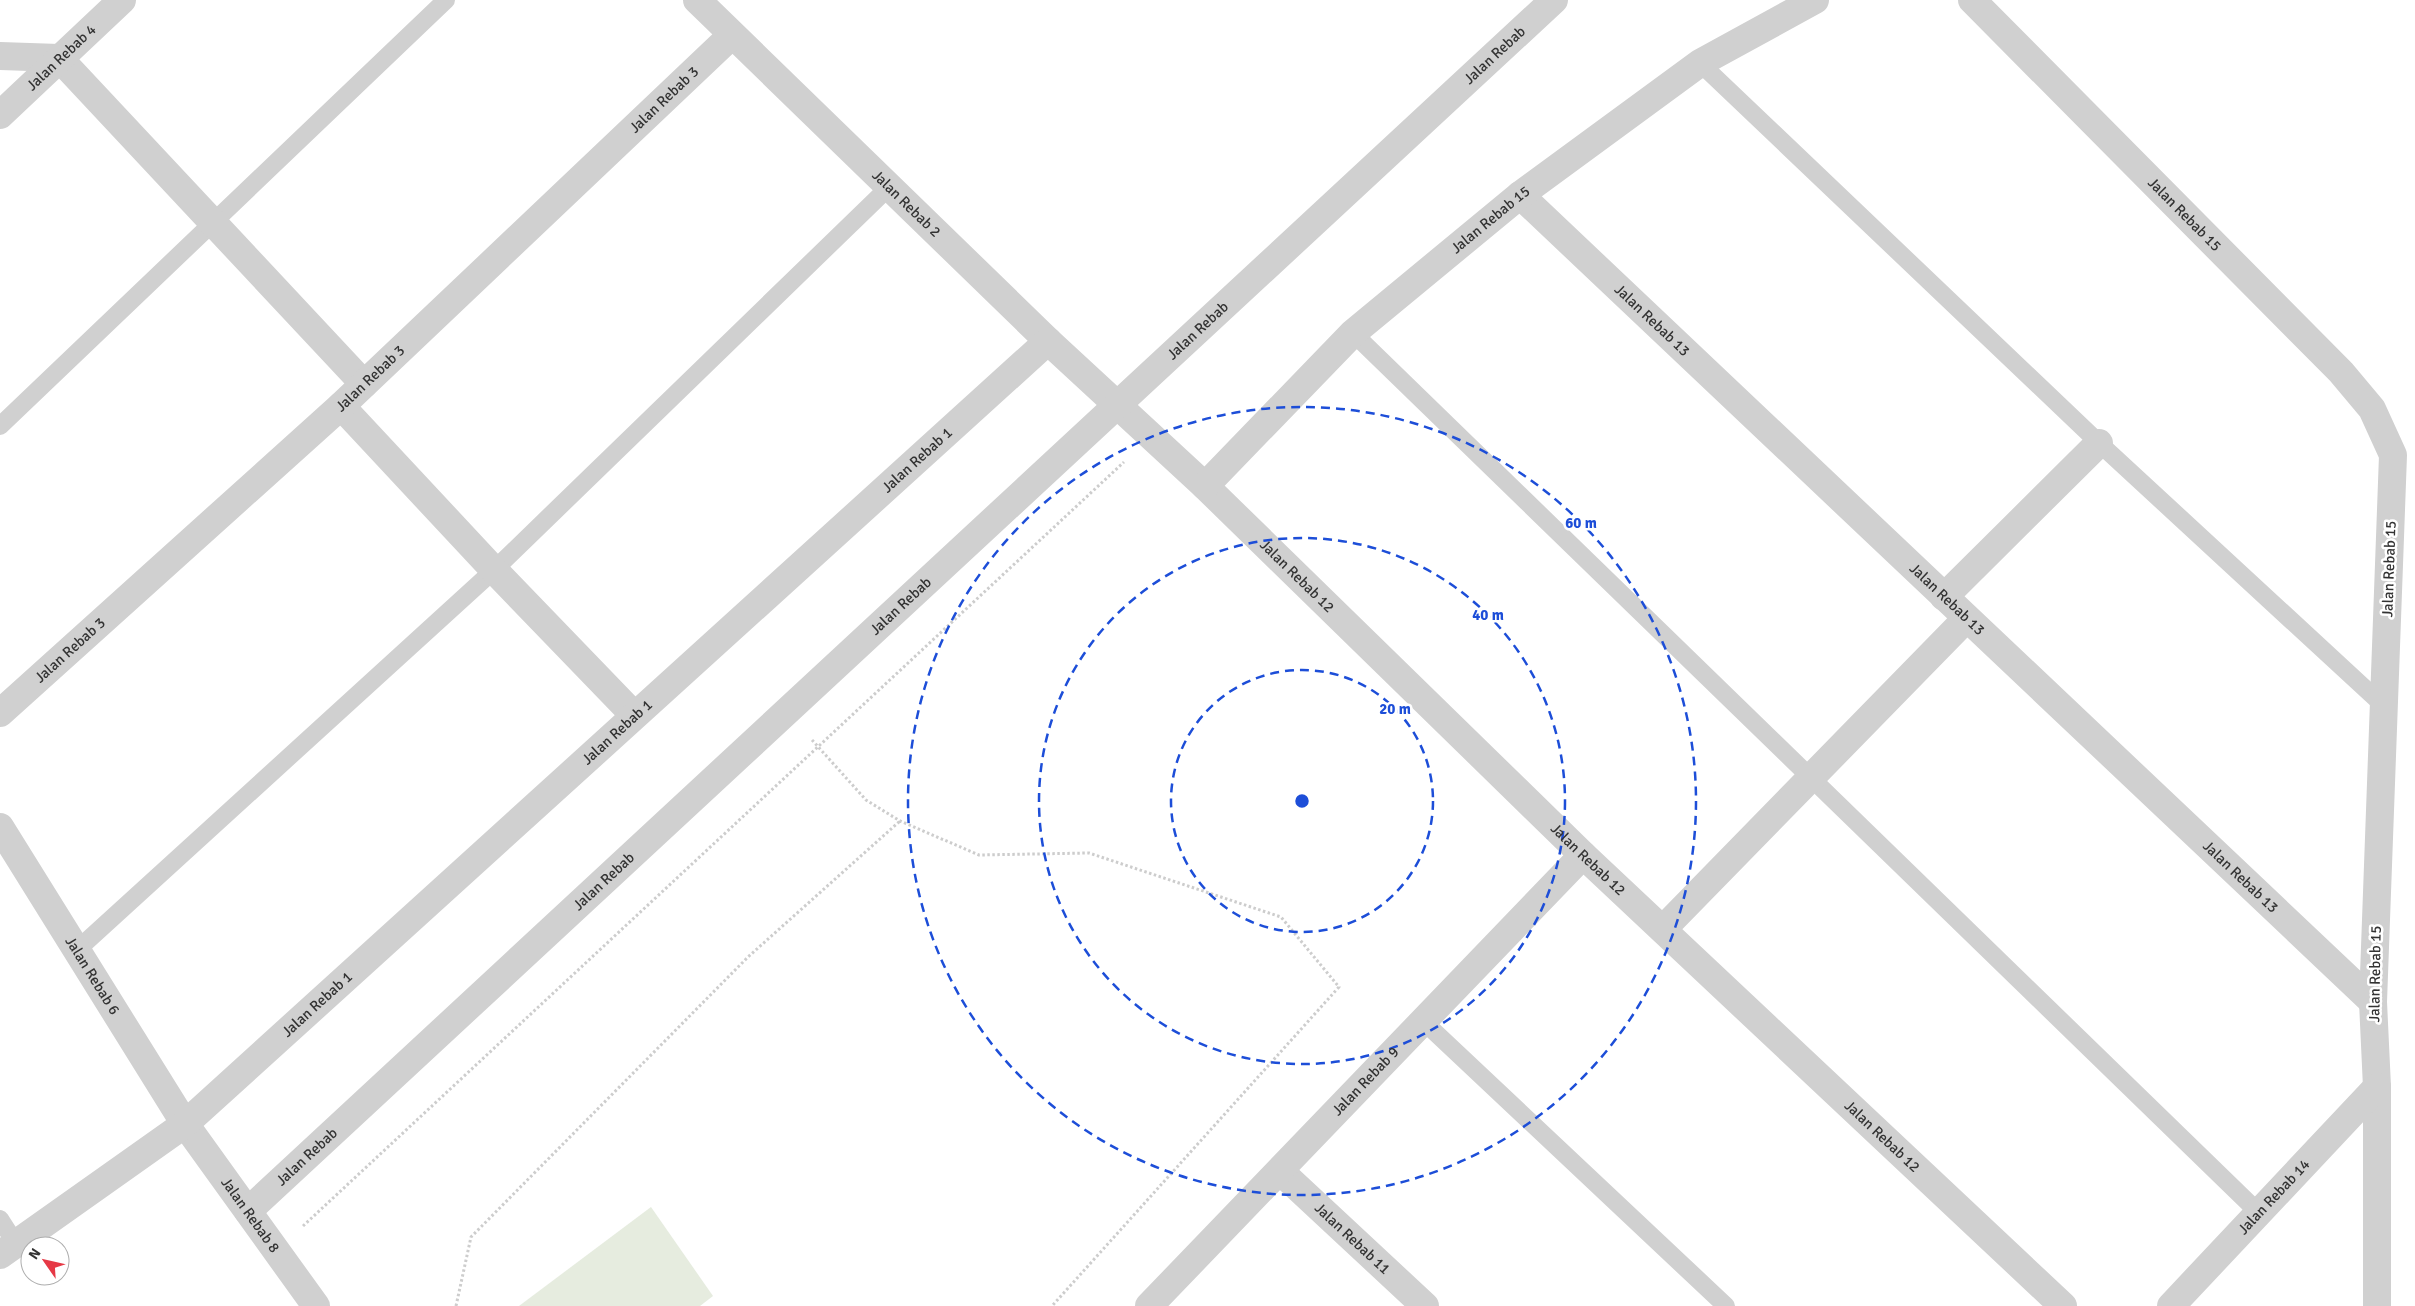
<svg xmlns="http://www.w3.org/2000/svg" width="2415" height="1306" viewBox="0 0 2415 1306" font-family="Signika,sans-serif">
  <rect width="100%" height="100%" fill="#fff"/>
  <!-- green -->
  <path fill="#e6ecdf" d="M651 1207 713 1296 700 1306H519Z"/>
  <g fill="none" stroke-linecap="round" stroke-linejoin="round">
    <!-- path -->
    <path stroke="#cdcdcd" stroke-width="3" stroke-dasharray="2.5 2.5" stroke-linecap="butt" d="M812 740 866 800 900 821 979 855 1089 853 1281 917 1339 987 1052 1306
      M303 1226 1124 462
      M456 1306 471 1237 748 957 900 821"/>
    <!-- service -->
    <path stroke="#d0d0d0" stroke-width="18" d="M1700 63 2099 443 2384 706
      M1353 333 2259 1213
      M0 426 446 0
      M77 950 494 570 889 187
      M1423 1021 1726 1306
      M0 1219 16 1244"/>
    <!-- minor -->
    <g stroke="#d0d0d0" stroke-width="28">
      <path id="s1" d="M697 0 1048 341 1205 486 1583 855 2063 1306"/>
      <path id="s2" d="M1972 0 2341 372 2372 409 2393 455 2373 1002 2377 1087V1306"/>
      <path d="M0 56 59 58 364 384"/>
      <path id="s3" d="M0 115 122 0"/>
      <path id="s4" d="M1520 195 2373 1002"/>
      <path d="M341 406 494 570 634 715"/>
      <path id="s5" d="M1205 486 1353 333 1520 195 1700 63 1815 0"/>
      <path d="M1944 597 2099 443"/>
      <path id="s6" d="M0 713 341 406 732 35"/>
      <path id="s7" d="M0 827 185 1124 316 1306"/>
      <path d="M1663 929 1966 619"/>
      <path id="s8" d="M1280 1171 1425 1306"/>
      <path id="s9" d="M248 1211 1554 0"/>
      <path id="s10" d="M0 1255 185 1124 1048 341"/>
      <path id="s11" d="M1149 1306 1583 855"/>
      <path id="s12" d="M2171 1306 2377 1087"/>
    </g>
  </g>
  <!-- distance rings -->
  <g fill="none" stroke="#1d4ed8" stroke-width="2.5" stroke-dasharray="9 6">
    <circle cx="1302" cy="801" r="131"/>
    <circle cx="1302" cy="801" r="263"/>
    <circle cx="1302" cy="801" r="394"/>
  </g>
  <g text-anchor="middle" stroke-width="5" stroke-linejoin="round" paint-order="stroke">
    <!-- street labels -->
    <g font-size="15" fill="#333" stroke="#fff">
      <text dy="5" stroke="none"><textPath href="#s9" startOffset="1700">Jalan Rebab</textPath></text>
      <text dy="5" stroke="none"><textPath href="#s3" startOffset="84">Jalan Rebab 4</textPath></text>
      <text dy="5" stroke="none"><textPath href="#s6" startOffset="904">Jalan Rebab 3</textPath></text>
      <text dy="5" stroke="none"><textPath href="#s1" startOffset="292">Jalan Rebab 2</textPath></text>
      <text dy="5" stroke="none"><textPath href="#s2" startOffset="302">Jalan Rebab 15</textPath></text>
      <text dy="5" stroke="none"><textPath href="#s5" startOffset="391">Jalan Rebab 15</textPath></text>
      <text dy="5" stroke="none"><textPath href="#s4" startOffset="182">Jalan Rebab 13</textPath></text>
      <text dy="5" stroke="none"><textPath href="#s9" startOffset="1295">Jalan Rebab</textPath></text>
      <text dy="5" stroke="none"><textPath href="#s6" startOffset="499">Jalan Rebab 3</textPath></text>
      <text dy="5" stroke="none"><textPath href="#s10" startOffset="1215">Jalan Rebab 1</textPath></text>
      <text transform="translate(2389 569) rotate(-88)" y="5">Jalan Rebab 15</text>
      <text dy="5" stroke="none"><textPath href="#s1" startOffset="832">Jalan Rebab 12</textPath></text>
      <text dy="5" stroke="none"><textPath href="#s4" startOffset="588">Jalan Rebab 13</textPath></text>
      <text dy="5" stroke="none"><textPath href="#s9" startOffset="890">Jalan Rebab</textPath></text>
      <text dy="5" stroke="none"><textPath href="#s6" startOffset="94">Jalan Rebab 3</textPath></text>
      <text dy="5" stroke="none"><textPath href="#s10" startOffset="810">Jalan Rebab 1</textPath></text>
      <text dy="5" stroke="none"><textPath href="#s1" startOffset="1238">Jalan Rebab 12</textPath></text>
      <text dy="5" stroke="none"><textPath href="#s4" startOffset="992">Jalan Rebab 13</textPath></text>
      <text dy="5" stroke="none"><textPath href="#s9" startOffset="485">Jalan Rebab</textPath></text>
      <text transform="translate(2375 974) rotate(-89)" y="5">Jalan Rebab 15</text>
      <text dy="5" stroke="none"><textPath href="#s7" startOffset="175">Jalan Rebab 6</textPath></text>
      <text dy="5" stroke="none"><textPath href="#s10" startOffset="405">Jalan Rebab 1</textPath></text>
      <text dy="5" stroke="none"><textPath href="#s11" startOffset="312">Jalan Rebab 9</textPath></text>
      <text dy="5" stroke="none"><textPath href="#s1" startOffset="1642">Jalan Rebab 12</textPath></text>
      <text dy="5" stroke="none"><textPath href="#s9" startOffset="80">Jalan Rebab</textPath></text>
      <text dy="5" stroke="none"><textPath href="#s12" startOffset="150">Jalan Rebab 14</textPath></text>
      <text dy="5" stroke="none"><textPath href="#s7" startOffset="462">Jalan Rebab 8</textPath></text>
      <text dy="5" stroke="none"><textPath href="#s8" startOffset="99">Jalan Rebab 11</textPath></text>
    </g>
  </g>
  <circle cx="1302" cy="801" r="8" fill="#1d4ed8" stroke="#fff" stroke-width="2.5"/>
  <g font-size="15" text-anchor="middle" font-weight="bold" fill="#1d4ed8" stroke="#fff" stroke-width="5" stroke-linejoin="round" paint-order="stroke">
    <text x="1581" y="528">60 m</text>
    <text x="1488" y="620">40 m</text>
    <text x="1395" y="714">20 m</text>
  </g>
  <!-- north arrow -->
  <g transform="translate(45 1261) rotate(304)"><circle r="24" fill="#ffffff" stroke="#adadad"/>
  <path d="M0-4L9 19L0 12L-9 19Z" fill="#e63946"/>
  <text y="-8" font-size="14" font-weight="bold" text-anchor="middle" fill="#333333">N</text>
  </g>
</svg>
